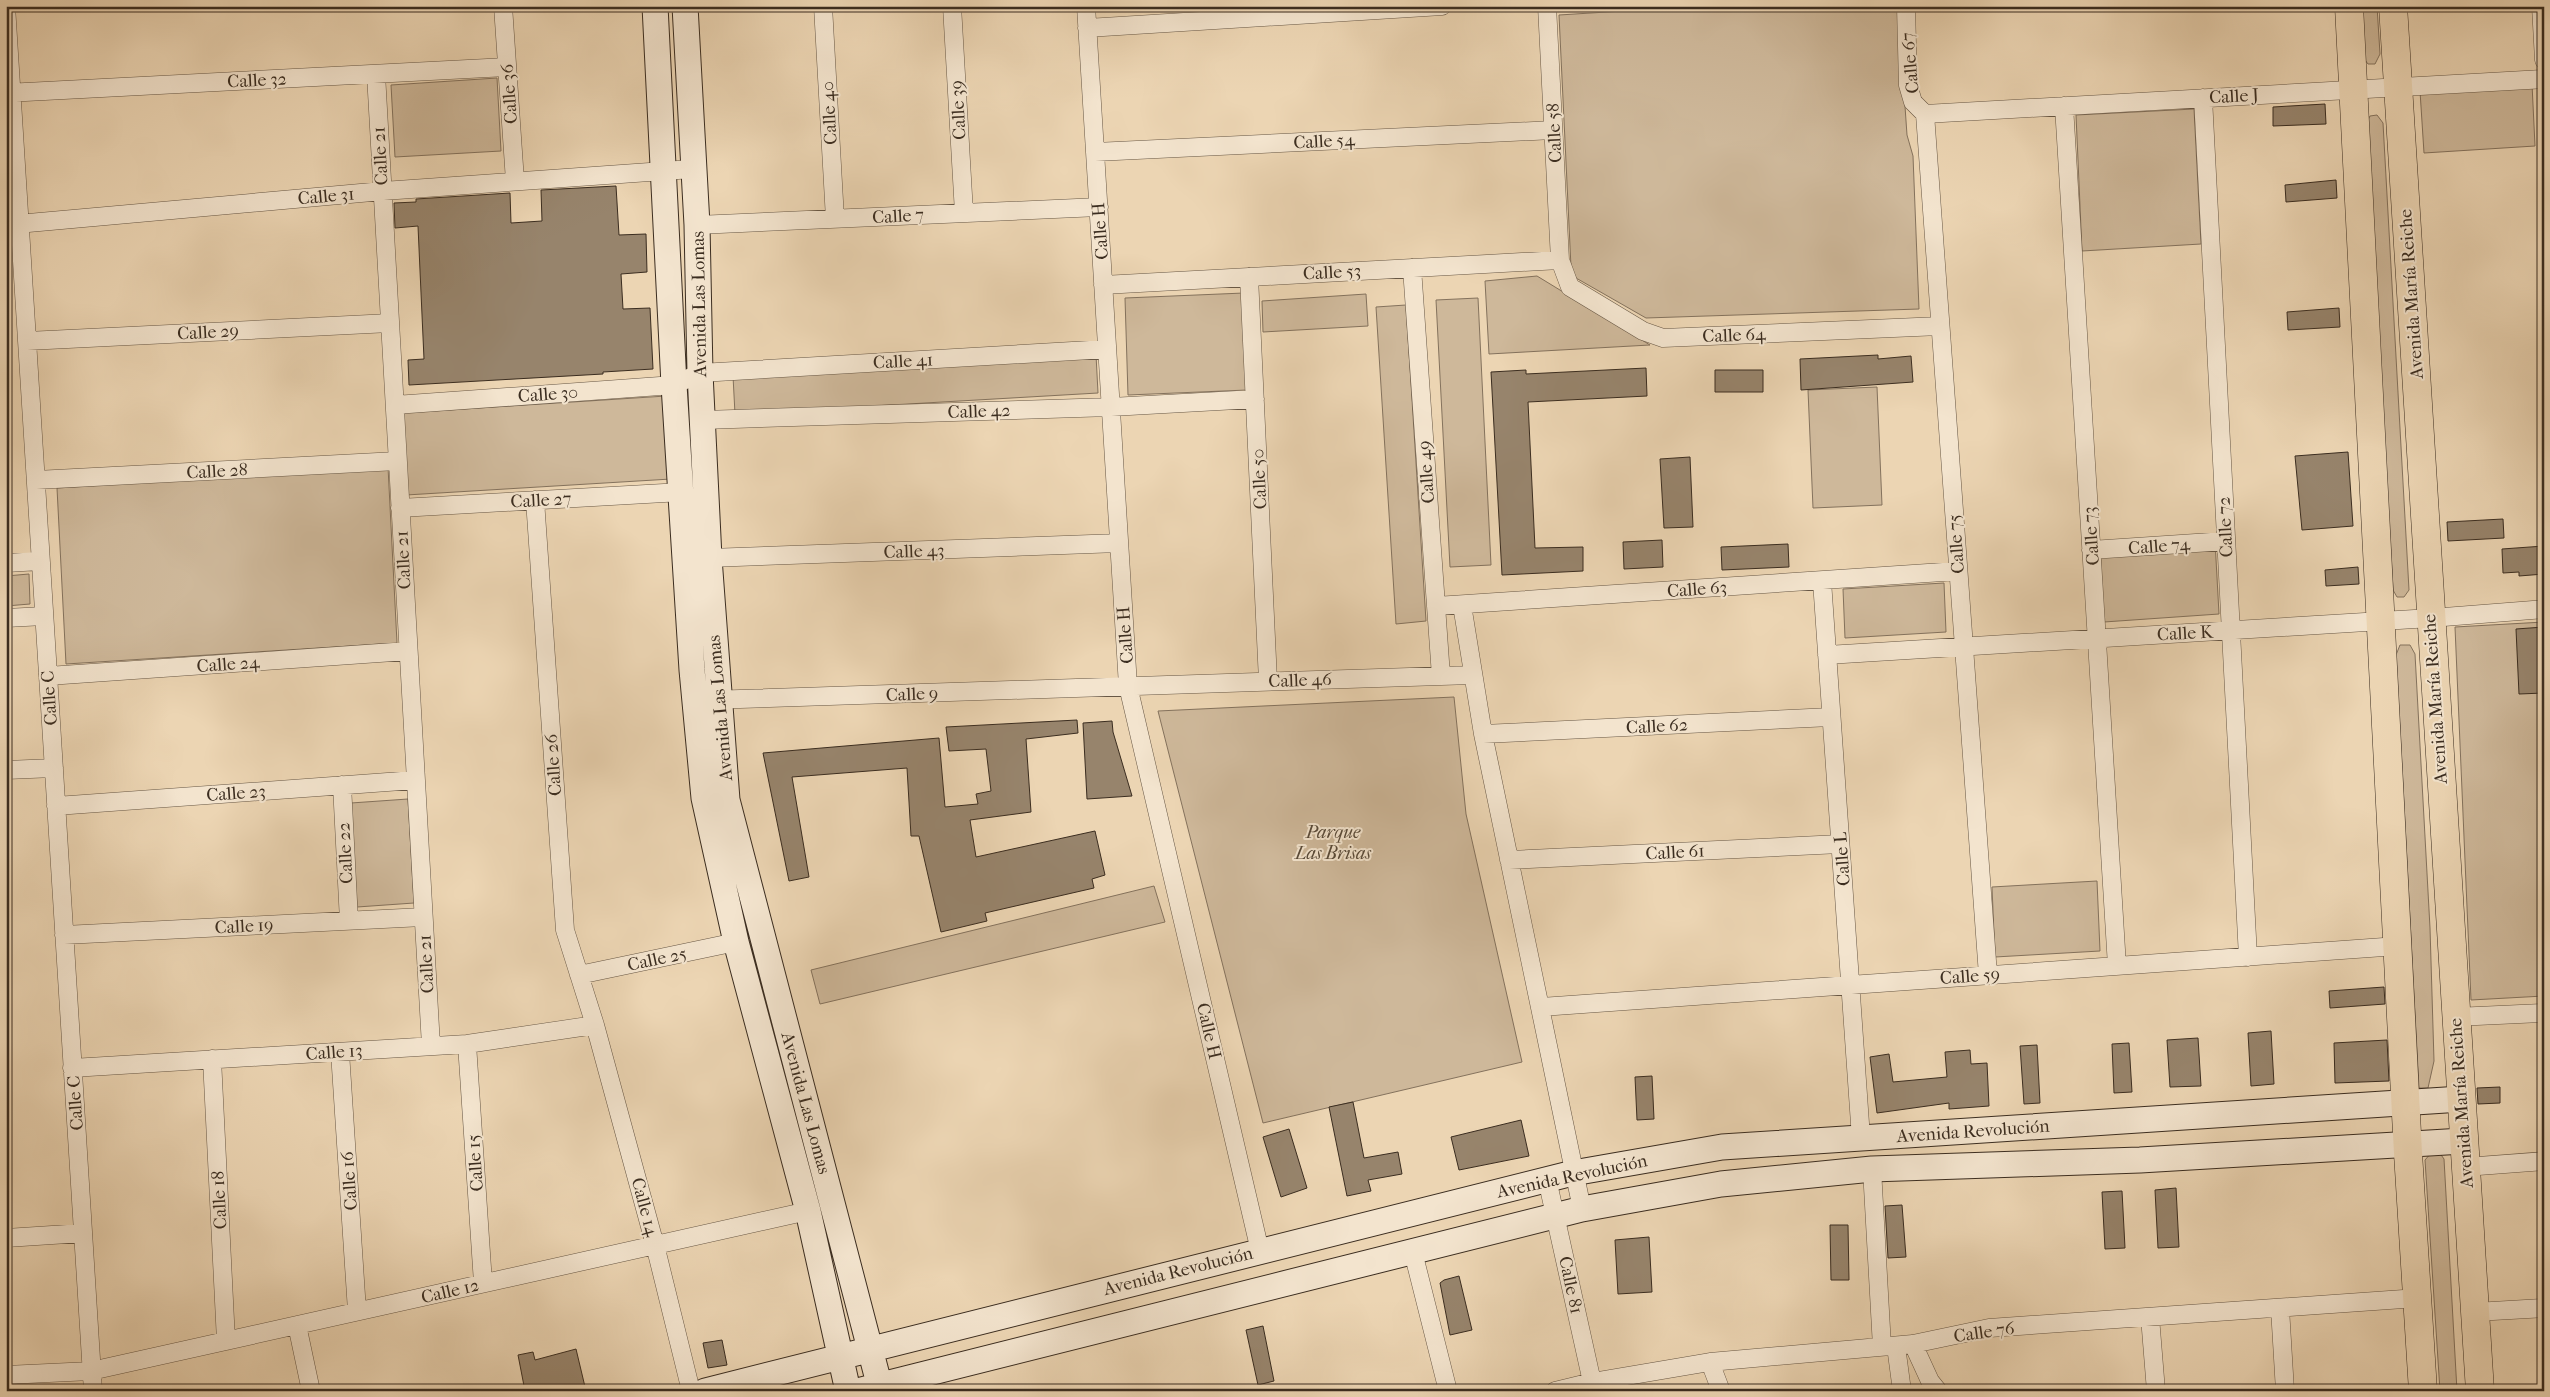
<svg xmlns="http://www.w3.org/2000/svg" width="2550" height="1397" viewBox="0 0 2550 1397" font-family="'IM FELL French Canon',serif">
  <rect width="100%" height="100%" fill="#ecd5b3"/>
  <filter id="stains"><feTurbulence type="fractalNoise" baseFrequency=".004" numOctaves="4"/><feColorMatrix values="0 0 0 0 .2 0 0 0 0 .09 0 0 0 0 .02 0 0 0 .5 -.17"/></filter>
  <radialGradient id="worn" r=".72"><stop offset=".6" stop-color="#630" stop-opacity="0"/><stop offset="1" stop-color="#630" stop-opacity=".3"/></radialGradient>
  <!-- green -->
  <path fill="#ceb89a" stroke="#84725d" d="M1702 6H1898L1907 135 1913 156 1919 309 1646 318 1576 278 1571 267 1559 15Z
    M2359 6H2377L2380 54 2375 64H2368L2362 56Z
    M497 78 501 151 395 157 391 85Z
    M2532 84 2535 146 2424 153 2420 91Z
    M2194 109 2201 244 2082 251 2076 115Z
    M2377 115 2383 123 2409 590 2404 597H2397L2393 590 2366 124 2370 116Z
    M1537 276 1650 345 1489 354 1485 281Z
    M1244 293 1247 390 1128 395 1125 298Z
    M1366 294 1368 326 1263 332 1262 301Z
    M1478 298 1491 565 1450 567 1436 300Z
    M1406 305 1426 621 1396 624 1376 307Z
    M1096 355 1098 393 735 414 733 376Z
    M1877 387 1882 505 1813 508 1808 390Z
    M666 396 671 479 406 495 402 413Z
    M388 467 397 643 66 664 57 488Z
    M2215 541 2219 614 2104 622 2100 548Z
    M29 574 30 604 6 606V576Z
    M1944 583 1946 632 1845 638 1843 589Z
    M2544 622V996L2471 1000 2455 627Z
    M2400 645H2410L2415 654 2430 928 2434 1061 2428 1088H2419L2396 655Z
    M1454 697 1466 814 1522 1062 1263 1123 1158 711Z
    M408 799 414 903 357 907 351 803Z
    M2097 881 2100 951 1995 957 1992 887Z
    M1154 886 1165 922 820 1004 811 970Z
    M2439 1152 2444 1159 2457 1391H2440L2425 1160 2431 1153Z"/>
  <!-- building -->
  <path fill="#97846c" stroke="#3b2d20" d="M2325 104 2326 124 2273 126V107Z
    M2336 180 2337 198 2286 202 2285 185Z
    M616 186 619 235 646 234 647 272 621 274 623 309 650 308 653 369 603 372V374L409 385 408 360 424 359 418 226 395 228 394 203 416 202V199L510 193 511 223 542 221 541 190Z
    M2339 308 2340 327 2288 330 2287 312Z
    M1878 355V359L1911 356 1913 382 1801 390 1800 359Z
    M1646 368 1647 396 1528 402 1535 548 1583 547V571L1502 575 1491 372 1526 370V374Z
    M1715 370H1763V392H1715Z
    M2348 452 2353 526 2302 530 2295 456Z
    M1690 457 1693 527 1664 528 1660 459Z
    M2503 519 2504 538 2448 541 2447 522Z
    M1662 540 1663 567 1624 569 1623 542Z
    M1788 544 1789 567 1722 570 1721 547Z
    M2544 546V574L2519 576V572L2503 573 2502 549Z
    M2358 567 2359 584 2326 586 2325 570Z
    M2544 627V693L2519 694 2516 629Z
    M1077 720 1078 733 1026 739 1031 812 970 820 976 857 1095 831 1105 875 1092 879 1094 888 985 913 987 921 941 932 919 836H911L907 768 792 777 809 877 789 881 763 753 939 738 945 807 978 804 976 794 991 791 986 749 949 751 946 727Z
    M1112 721 1113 732 1132 796 1087 799 1083 723Z
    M2384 987 2385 1004 2330 1008 2329 991Z
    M2271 1031 2274 1084 2251 1086 2248 1033Z
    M2198 1038 2201 1086 2170 1087 2167 1040Z
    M2387 1040 2389 1081 2335 1083 2334 1043Z
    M2129 1043 2132 1092 2114 1093 2112 1044Z
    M2037 1045 2040 1103 2024 1104 2020 1046Z
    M1970 1050 1971 1064 1987 1063 1989 1106 1949 1109V1103L1877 1113 1870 1057 1889 1054 1893 1082 1947 1077 1945 1052Z
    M1652 1076 1654 1119 1637 1120 1635 1077Z
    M2500 1087V1103L2478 1104 2477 1088Z
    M1353 1102 1364 1158 1398 1152 1402 1174 1368 1180 1371 1191 1347 1196 1329 1107Z
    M1521 1120 1529 1156 1459 1170 1451 1137Z
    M1289 1129 1307 1188 1281 1197 1263 1137Z
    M2176 1188 2179 1247 2158 1248 2155 1190Z
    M2122 1191 2125 1248 2105 1249 2102 1192Z
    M1902 1205 1906 1257 1888 1258 1885 1206Z
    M1830 1225H1848L1849 1280H1831Z
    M1649 1237 1652 1292 1618 1294 1615 1240Z
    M1459 1276 1472 1330 1450 1335 1440 1283 1444 1280Z
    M1263 1326 1274 1381 1258 1385 1246 1330Z
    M722 1340 727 1365 708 1368 703 1343Z
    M576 1349 586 1391H525L518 1355 533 1352 535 1360Z"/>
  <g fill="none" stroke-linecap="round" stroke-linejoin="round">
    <defs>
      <path id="street" d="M6 6 93 1391
        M503 6 515 181
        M823 6 835 219
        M952 6 964 213
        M1086 6 1128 686 1260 1251
        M1547 6 1560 260 1570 287 1643 331 1663 338 1940 326
        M1906 6 1908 85 1913 102 1925 114
        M2541 6 2544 60
        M1087 28 1442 6
        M376 74 431 1046
        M6 93 507 67
        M2203 98 2248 957
        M2064 106 2117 966
        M1925 114 1988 975
        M1925 114 2544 79
        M1095 152 1553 130
        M6 225 383 191 692 169
        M697 225 1099 207
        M1412 268 1441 676
        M1249 277 1268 681
        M1103 285 1560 260
        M27 341 390 323
        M395 405 674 385 700 373 1107 349
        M703 420 1111 407 1255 399
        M36 480 397 461
        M535 500 565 930 595 1025 655 1245 691 1391
        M400 508 682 492
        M2091 550 2226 541
        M709 558 1119 543
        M6 563 40 561
        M1822 581 1861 1138
        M1462 605 1483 734 1582 1209
        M1436 606 1958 571
        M6 618 44 616
        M1827 655 2431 618 2544 609
        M48 676 408 651
        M708 700 1472 675
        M1483 734 1831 717
        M6 770 54 768
        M342 785 349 921
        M56 806 415 780
        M1509 860 1840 844
        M64 935 423 917
        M579 975 736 942
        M1541 1007 2398 946
        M2455 1017 2544 1013
        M467 1044 483 1283
        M340 1052 357 1311
        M212 1059 226 1341
        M72 1068 467 1044 595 1025
        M2465 1167 2544 1161
        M1872 1169 1882 1347
        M1547 1179 1594 1391
        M6 1238 83 1233
        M1413 1252 1448 1391
        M2280 1308 2285 1391
        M2475 1312 2544 1308
        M2150 1317 2156 1391
        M297 1325 311 1391
        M1913 1344 1930 1381 1938 1391
        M1896 1346 1902 1391
        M1710 1362 1721 1391
        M6 1375 91 1371 808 1211
        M1555 1391 1592 1382 1710 1362 1913 1344 1989 1328 2418 1298"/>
      <path id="secondary" d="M655 6 674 385 692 670 704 798 736 942 808 1211 848 1391
        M685 6 697 225 700 373 709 558 727 800 881 1391
        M705 1391 1573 1173 1722 1147 2461 1099
        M857 1391 1582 1209 1721 1184 1872 1169 2140 1160 2463 1141"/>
      <path id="primary" d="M2349 6 2408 1153 2423 1391
        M2393 6 2480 1391"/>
    </defs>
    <!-- street casing -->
    <use href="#street" stroke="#675745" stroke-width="19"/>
    <!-- secondary casing -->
    <use href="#secondary" stroke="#3b2d20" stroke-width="27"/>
    <!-- primary casing -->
    <use href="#primary" stroke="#3b2d20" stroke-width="29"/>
    <!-- street -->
    <use href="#street" stroke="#f3e4ce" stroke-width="18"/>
    <!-- secondary -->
    <use href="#secondary" stroke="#f3e4ce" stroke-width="25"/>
    <!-- primary -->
    <use href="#primary" stroke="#ecd5b3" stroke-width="28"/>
  </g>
  <g text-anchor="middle" stroke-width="4" stroke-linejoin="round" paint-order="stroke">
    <!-- street labels -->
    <g font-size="18" fill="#3b2d20" stroke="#f3e4ce">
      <text transform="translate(1910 63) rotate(-95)" y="6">Calle 67</text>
      <text transform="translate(257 80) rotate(-3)" y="6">Calle 32</text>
      <text transform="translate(509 94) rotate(-94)" y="6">Calle 36</text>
      <text transform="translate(2234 96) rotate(-3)" y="6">Calle J</text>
      <text transform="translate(958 110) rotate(-93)" y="6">Calle 39</text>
      <text transform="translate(829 113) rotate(-93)" y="6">Calle 40</text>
      <text transform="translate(1554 133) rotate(-93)" y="6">Calle 58</text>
      <text transform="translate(1324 141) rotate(-3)" y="6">Calle 54</text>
      <text transform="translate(380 156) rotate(-93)" y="6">Calle 21</text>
      <text transform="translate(326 196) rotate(-5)" y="6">Calle 31</text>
      <text transform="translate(898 216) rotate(-3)" y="6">Calle 7</text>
      <text transform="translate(1100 231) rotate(-94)" y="6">Calle H</text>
      <text transform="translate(1332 272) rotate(-3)" y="6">Calle 53</text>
      <text transform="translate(2411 294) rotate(-94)" y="6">Avenida María Reiche</text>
      <text transform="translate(699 304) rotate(-91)" y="6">Avenida Las Lomas</text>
      <text transform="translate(208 332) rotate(-3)" y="6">Calle 29</text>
      <text transform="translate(1734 335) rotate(-2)" y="6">Calle 64</text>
      <text transform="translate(903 361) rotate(-3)" y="6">Calle 41</text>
      <text transform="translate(548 394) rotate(-4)" y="6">Calle 30</text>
      <text transform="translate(979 411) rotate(-2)" y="6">Calle 42</text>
      <text transform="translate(217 471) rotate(-3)" y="6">Calle 28</text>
      <text transform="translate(1426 472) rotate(-94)" y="6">Calle 49</text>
      <text transform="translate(1259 479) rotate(-93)" y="6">Calle 50</text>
      <text transform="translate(541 500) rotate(-3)" y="6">Calle 27</text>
      <text transform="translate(2225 527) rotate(-93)" y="6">Calle 72</text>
      <text transform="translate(2091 536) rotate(-94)" y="6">Calle 73</text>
      <text transform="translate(1956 544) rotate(-94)" y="6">Calle 75</text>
      <text transform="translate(2159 546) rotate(-4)" y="6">Calle 74</text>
      <text transform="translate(914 551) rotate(-2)" y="6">Calle 43</text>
      <text transform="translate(403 560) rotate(-93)" y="6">Calle 21</text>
      <text transform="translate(1697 589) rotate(-4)" y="6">Calle 63</text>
      <text transform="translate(2185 633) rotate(-3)" y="6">Calle K</text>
      <text transform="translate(1125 635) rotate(-94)" y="6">Calle H</text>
      <text transform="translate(228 664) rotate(-4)" y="6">Calle 24</text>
      <text transform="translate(1300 680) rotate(-2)" y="6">Calle 46</text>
      <text transform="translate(912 694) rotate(-2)" y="6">Calle 9</text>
      <text transform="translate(49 698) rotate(-94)" y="6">Calle C</text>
      <text transform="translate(2435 699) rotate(-94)" y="6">Avenida María Reiche</text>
      <text transform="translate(720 708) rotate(-95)" y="6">Avenida Las Lomas</text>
      <text transform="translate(1657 726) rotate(-3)" y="6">Calle 62</text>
      <text transform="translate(553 765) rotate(-94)" y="6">Calle 26</text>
      <text transform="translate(236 793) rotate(-4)" y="6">Calle 23</text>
      <text transform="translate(1675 852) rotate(-3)" y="6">Calle 61</text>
      <text transform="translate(345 853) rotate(-93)" y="6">Calle 22</text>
      <text transform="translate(1842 859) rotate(-94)" y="6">Calle L</text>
      <text transform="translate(244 926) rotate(-3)" y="6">Calle 19</text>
      <text transform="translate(657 959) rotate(-12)" y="6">Calle 25</text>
      <text transform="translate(426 964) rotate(-93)" y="6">Calle 21</text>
      <text transform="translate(1970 976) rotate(-4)" y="6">Calle 59</text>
      <text transform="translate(1209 1031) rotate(77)" y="6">Calle H</text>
      <text transform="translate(334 1052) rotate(-4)" y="6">Calle 13</text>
      <text transform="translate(75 1103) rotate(-94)" y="6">Calle C</text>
      <text transform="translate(806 1103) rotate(75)" y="6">Avenida Las Lomas</text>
      <text transform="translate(2461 1103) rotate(-94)" y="6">Avenida María Reiche</text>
      <text transform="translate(1973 1131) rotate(-4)" y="6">Avenida Revolución</text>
      <text transform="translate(475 1163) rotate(-94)" y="6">Calle 15</text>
      <text transform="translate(1572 1176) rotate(-12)" y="6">Avenida Revolución</text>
      <text transform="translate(349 1181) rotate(-94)" y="6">Calle 16</text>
      <text transform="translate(219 1200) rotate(-93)" y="6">Calle 18</text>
      <text transform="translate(645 1207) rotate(75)" y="6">Calle 14</text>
      <text transform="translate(1178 1271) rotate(-14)" y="6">Avenida Revolución</text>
      <text transform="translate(1571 1285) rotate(78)" y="6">Calle 81</text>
      <text transform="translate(450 1291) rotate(-13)" y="6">Calle 12</text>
      <text transform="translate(1984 1332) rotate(-8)" y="6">Calle 76</text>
    </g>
    <!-- park labels -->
    <g font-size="18" font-style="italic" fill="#584938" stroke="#f3e4ce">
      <text x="1333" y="838">Parque<tspan x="1333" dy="21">Las Brisas</tspan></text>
    </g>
  </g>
  <!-- margin -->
  <rect width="2550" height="1397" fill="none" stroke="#ecd5b3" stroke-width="25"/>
  <rect x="8" y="8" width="2535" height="1382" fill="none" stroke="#3b2d20" stroke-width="2.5"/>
  <rect x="12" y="12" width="2525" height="1372" fill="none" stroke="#3b2d20"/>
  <rect width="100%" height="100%" filter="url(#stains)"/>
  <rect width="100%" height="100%" fill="url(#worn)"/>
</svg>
